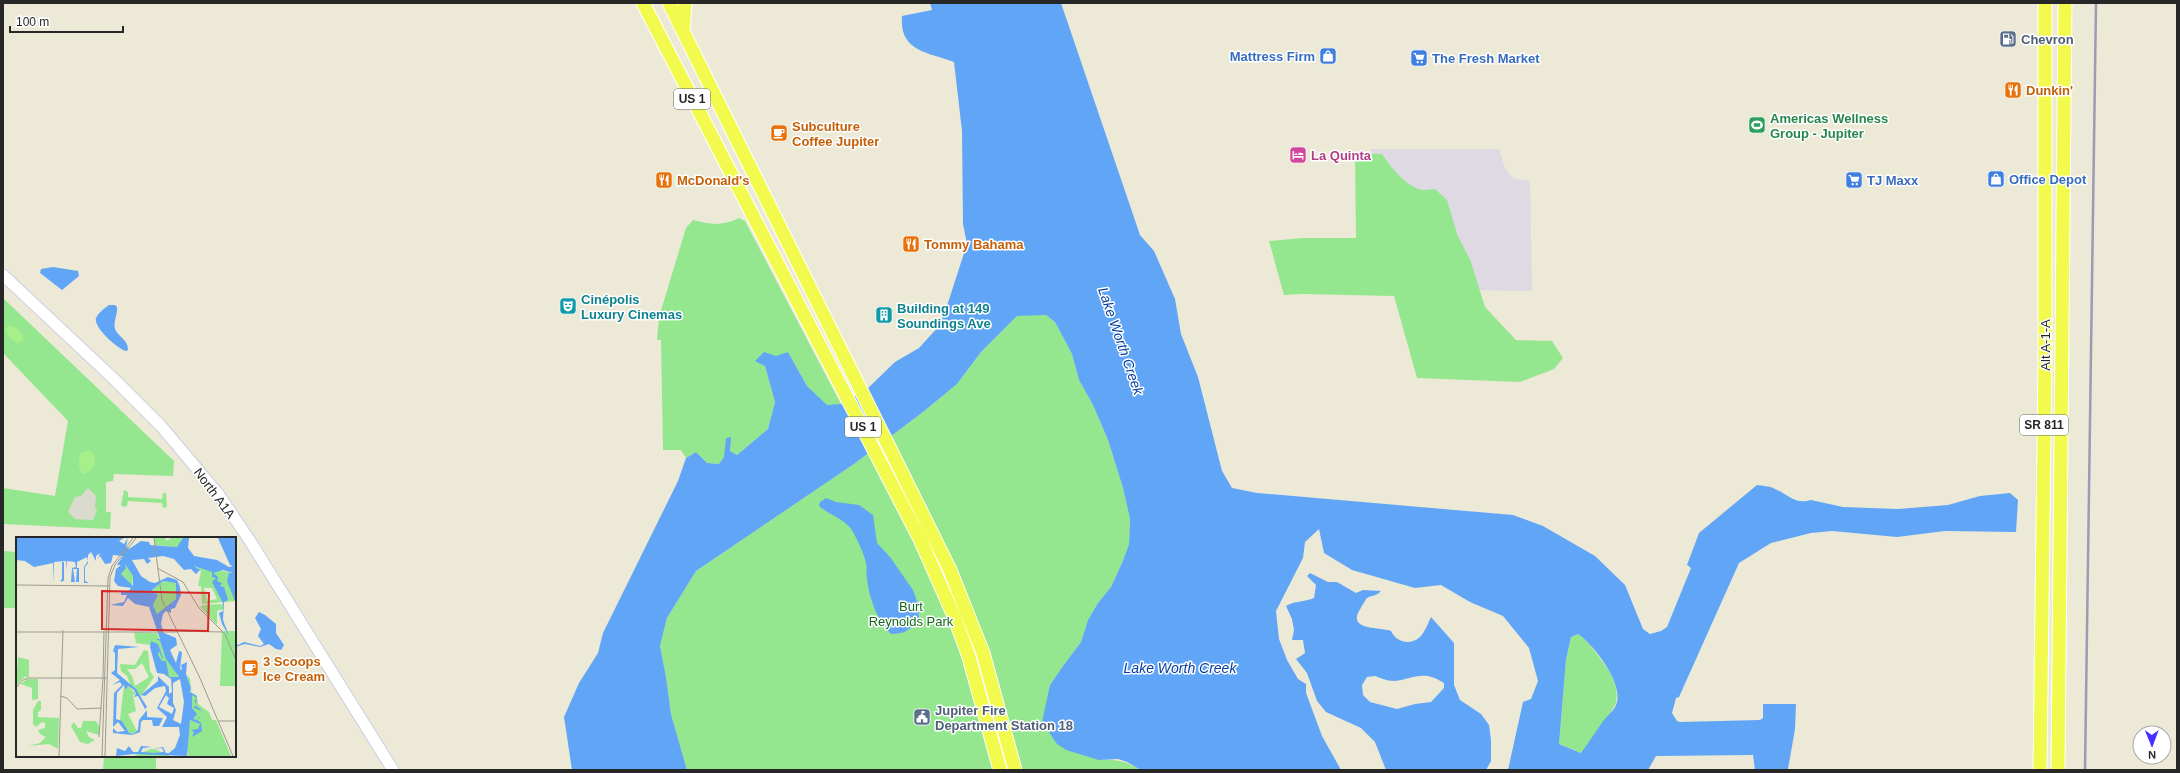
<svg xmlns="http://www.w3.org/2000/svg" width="2180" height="773" viewBox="0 0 2180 773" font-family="Helvetica,sans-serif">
  <rect width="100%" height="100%" fill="#ece9d7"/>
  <!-- industrial -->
  <path fill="#dfd9e3" d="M1370 149H1499L1505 168 1514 179 1530 181 1532 291 1470 290Z"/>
  <!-- green -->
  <path fill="#94e78f" d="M1355 153 1382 154C1390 166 1404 184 1419 189 1423 191 1430 189 1435 189L1447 200 1457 234 1471 262 1485 307 1516 340 1552 341 1563 358 1554 369 1520 382 1417 378 1394 296 1303 294 1284 295 1269 241 1302 238H1356Z
    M739 218 745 221 841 404 827 406 807 386 788 352 765 366 775 402 768 429 737 455 730 451 719 464 707 463 696 452 686 458 681 450H663L661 340H657L659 317 686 228 693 220C711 225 722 226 739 218Z
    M3 298 174 461 173 476 114 474 113 481 106 482V512H111L110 529 3 524V488L55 496 68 421 3 353Z
    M1032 315H1046L1055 322 1072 354 1079 380 1093 405 1108 440 1123 488 1130 519 1129 544 1122 563 1111 587 1098 603 1088 620 1081 642 1063 666 1050 685 1048 703 1099 760C1116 759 1126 761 1141 770H687L671 714 666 677 660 646 667 618 696 571 854 464 923 412 957 384 981 352 1017 316Z
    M124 490 128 492V497L162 499 163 493H166L167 507 163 508 162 503 128 501 127 506 124 507 121 505Z
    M3 551 17 552V608H3Z
    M1578 634C1585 639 1588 643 1593 649 1605 665 1620 681 1616 703 1616 706 1586 747 1582 753L1559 744 1566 660 1571 637Z
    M104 756H156V770H103Z"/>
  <!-- pitch -->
  <path fill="#a7f089" d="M9 325 15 327 22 333 23 341 17 343 8 336 5 329Z
    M90 450 95 456 94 466 86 474 82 473C78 466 78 460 81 453Z"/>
  <!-- plaza -->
  <path fill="#dbdace" d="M88 488 96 496 95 508 97 510 93 520 75 519 68 512 75 497 81 496Z"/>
  <!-- water -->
  <path fill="#61a5f7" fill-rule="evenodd" d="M930 3H1061L1140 235 1154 251 1175 299 1181 334 1198 377 1222 471 1232 488 1257 493 1513 515 1543 526 1595 556 1625 585 1643 629 1650 634 1661 631 1667 627 1691 568 1687 565 1699 533 1757 485C1762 486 1769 486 1773 488 1788 494 1794 505 1811 500L1843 507 1898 509 1948 505 1980 496 2010 493 2018 500 2016 532 1945 531 1897 537 1832 531 1811 533 1771 543 1739 563 1679 697 1676 698 1672 713 1677 721 1680 722 1760 720 1763 718V704H1796L1795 729 1788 769 1755 770 1753 755 1656 756 1648 770H1508L1523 702 1531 699 1538 681 1529 648 1503 616 1470 602 1441 585 1415 588 1352 570 1324 553 1319 529 1305 542 1303 558 1276 611 1279 639 1287 660 1298 679 1306 684V693L1322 736 1341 770H1141L1127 762 1118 759 1099 760 1066 750 1057 744 1042 722 1050 685 1063 666 1081 642 1088 620 1098 603 1111 587 1122 563 1129 544 1130 519 1123 488 1108 440 1093 405 1079 380 1072 354 1055 322 1046 315 1017 316 981 352 957 384 923 412 854 464 696 571 667 618 660 646 666 677 671 714 687 770H572L564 717 579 683 598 653 603 633 678 481 686 458 696 452 707 463 719 464 724 457 726 438 731 437 730 451 737 455 768 429 775 402 765 366 755 361 764 352 776 356 788 352 807 386 827 405 841 404 865 391 895 362 919 348 939 326 945 312 967 244 963 224 962 131 954 62C927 52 899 51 902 16L932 10ZM1578 634C1594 645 1625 685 1616 705 1614 710 1608 715 1604 720 1596 731 1589 742 1581 753L1559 744 1566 660 1571 637Z
    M53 267 78 271 79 276 62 290 40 273 41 269Z
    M109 305H115L117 307C118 314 113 321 115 329 118 337 128 339 128 350L126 351C118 349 93 327 96 318 98 313 105 308 109 305Z
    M826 498 836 502 859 505 873 515 877 543 890 557 913 590 918 604 919 619C910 630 905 634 891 634 877 620 869 598 867 579 866 574 867 568 866 563 864 554 858 541 853 532 847 520 829 515 819 506L820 502Z
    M1310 573 1328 582H1337L1356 593 1363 590 1381 591C1377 596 1373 595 1367 598 1365 600 1361 608 1359 611 1348 631 1381 627 1391 631 1396 642 1410 646 1420 637 1425 632 1428 623 1431 617L1454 643V685L1460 700 1481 714 1489 725 1491 740V761L1486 770H1386L1375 742 1361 728 1326 712 1317 701 1307 673 1296 659 1305 653 1303 640H1292L1294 630 1292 619 1286 606C1293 601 1305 602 1314 598L1316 585 1307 576ZM1375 676C1381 678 1387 681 1394 681 1414 679 1422 669 1444 683V688L1431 702 1415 704 1397 709 1370 702 1363 695 1362 685 1367 677Z
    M259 612 265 615 276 624V633L284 645 281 650 276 649 269 644 260 647 245 644 235 647V644L238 645 244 642 260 646 264 644 258 636 261 629 255 618Z"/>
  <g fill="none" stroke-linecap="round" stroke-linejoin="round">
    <defs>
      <path id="tertiary" d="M3 275 115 380 161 426 219 495 250 541 393 770"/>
      <path id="primary" d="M643 3 920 539 954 616 969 657 1000 770
        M669 3 950 570 983 653 1015 770
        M683 31 685 3
        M2040 770 2045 357V3
        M2058 770 2065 3"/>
    </defs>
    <!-- tertiary casing -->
    <use href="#tertiary" stroke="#cfcde2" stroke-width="13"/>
    <!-- primary casing -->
    <use href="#primary" stroke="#fff" stroke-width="15"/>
    <!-- tertiary -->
    <use href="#tertiary" stroke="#fff" stroke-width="11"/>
    <!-- primary -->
    <use href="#primary" stroke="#f2fb4d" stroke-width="13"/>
    <!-- rail -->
    <path stroke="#9e9ab4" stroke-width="2.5" d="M2085 770 2096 3"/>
  </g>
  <!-- icons -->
  <defs>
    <symbol id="fuel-square" viewBox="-11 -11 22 22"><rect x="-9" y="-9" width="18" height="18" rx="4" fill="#5c6f8a" stroke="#fff"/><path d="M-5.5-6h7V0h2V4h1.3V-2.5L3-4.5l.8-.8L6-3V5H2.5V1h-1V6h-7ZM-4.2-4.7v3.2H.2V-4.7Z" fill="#fff"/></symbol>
    <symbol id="shop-square" viewBox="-11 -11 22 22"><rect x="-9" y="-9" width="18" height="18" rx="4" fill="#3f7fe0" stroke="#fff"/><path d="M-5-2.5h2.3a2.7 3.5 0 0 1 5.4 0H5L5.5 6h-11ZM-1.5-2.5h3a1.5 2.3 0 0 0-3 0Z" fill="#fff"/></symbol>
    <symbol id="supermarket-square" viewBox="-11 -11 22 22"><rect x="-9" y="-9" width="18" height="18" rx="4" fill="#3f7fe0" stroke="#fff"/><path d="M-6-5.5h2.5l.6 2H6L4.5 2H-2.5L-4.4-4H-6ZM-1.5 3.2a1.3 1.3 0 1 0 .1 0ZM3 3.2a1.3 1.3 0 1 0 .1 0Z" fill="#fff"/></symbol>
    <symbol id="restaurant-square" viewBox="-11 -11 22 22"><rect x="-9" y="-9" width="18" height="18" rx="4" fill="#e8710a" stroke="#fff"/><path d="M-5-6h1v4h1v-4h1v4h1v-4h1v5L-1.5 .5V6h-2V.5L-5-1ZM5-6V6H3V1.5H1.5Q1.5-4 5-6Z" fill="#fff"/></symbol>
    <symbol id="stadium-square" viewBox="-11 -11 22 22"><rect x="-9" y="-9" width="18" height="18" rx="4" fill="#2e9e5b" stroke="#fff"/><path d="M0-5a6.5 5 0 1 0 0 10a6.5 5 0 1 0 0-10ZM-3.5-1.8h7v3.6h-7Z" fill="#fff"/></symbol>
    <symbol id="cafe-square" viewBox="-11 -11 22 22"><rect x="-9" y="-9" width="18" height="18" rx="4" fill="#e8710a" stroke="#fff"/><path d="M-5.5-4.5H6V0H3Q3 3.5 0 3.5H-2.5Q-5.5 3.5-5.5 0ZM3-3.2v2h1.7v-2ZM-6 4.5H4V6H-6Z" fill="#fff"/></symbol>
    <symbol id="hotel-square" viewBox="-11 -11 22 22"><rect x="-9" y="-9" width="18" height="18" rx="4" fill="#d1479c" stroke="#fff"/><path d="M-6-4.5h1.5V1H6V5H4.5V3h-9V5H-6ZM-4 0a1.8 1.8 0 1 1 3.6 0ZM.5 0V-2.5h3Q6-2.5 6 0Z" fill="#fff"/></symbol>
    <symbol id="theatre-square" viewBox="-11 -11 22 22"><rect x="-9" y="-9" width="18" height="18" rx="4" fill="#0f9aa8" stroke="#fff"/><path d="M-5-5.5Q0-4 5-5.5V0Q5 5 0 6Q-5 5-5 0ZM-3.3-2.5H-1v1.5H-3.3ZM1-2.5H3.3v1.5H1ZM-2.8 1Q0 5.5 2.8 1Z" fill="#fff"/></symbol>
    <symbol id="building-square" viewBox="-11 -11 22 22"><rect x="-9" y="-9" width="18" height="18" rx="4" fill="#0f9aa8" stroke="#fff"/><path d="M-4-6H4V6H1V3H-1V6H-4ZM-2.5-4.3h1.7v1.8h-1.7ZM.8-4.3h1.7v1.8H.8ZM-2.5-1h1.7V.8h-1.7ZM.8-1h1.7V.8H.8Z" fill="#fff"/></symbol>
    <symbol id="civic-square" viewBox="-11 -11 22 22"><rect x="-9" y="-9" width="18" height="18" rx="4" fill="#5c6f8a" stroke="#fff"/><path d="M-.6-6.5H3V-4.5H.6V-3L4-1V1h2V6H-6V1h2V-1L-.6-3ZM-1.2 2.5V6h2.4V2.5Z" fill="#fff"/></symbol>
  </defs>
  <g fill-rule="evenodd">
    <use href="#fuel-square" x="1998" y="29" width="20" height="20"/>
    <use href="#shop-square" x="1318" y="46" width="20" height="20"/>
    <use href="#supermarket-square" x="1409" y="48" width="20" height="20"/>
    <use href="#restaurant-square" x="2003" y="80" width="20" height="20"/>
    <use href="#stadium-square" x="1747" y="115" width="20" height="20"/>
    <use href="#cafe-square" x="769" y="123" width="20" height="20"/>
    <use href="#hotel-square" x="1288" y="145" width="20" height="20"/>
    <use href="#shop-square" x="1986" y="169" width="20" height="20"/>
    <use href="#restaurant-square" x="654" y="170" width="20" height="20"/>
    <use href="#supermarket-square" x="1844" y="170" width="20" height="20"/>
    <use href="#restaurant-square" x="901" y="234" width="20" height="20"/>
    <use href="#theatre-square" x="558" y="296" width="20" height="20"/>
    <use href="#building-square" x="874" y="305" width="20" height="20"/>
    <use href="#cafe-square" x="240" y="658" width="20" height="20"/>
    <use href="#civic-square" x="912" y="707" width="20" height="20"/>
  </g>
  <g text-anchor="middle" stroke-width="3" stroke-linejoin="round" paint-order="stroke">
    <!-- shield labels -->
    <g fill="#fff" stroke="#686868" stroke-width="1">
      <rect x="674" y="89" width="36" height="20" rx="3"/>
      <rect x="2020" y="415" width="48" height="20" rx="3"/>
      <rect x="845" y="417" width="36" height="20" rx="3"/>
    </g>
    <g font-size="12" font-weight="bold" fill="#272727">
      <text x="692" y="103">US 1</text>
      <text x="2044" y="429">SR 811</text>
      <text x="863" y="431">US 1</text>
    </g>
    <!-- service labels -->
    <g font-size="13" font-weight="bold" fill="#4e5e75" stroke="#fff" text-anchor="start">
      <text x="2021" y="44">Chevron</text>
      <text x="935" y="715">Jupiter Fire<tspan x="935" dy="15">Department Station 18</tspan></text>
    </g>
    <!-- shop labels -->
    <g font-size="13" font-weight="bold" fill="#366cbe" stroke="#fff" text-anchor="start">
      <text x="1315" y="61" text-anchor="end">Mattress Firm</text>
      <text x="1432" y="63">The Fresh Market</text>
      <text x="2009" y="184">Office Depot</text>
      <text x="1867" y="185">TJ Maxx</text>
    </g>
    <!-- food labels -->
    <g font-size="13" font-weight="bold" fill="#c56008" stroke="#fff" text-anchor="start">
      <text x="2026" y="95">Dunkin'</text>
      <text x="792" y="131">Subculture<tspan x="792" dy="15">Coffee Jupiter</tspan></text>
      <text x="677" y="185">McDonald's</text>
      <text x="924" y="249">Tommy Bahama</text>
      <text x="263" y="666">3 Scoops<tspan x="263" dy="15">Ice Cream</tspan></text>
    </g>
    <!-- leisure labels -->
    <g font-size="13" font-weight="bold" fill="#27864d" stroke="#fff" text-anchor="start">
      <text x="1770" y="123">Americas Wellness<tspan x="1770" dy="15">Group - Jupiter</tspan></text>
    </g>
    <!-- hotel labels -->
    <g font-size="13" font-weight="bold" fill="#b23c85" stroke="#fff" text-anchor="start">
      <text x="1311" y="160">La Quinta</text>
    </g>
    <!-- culture labels -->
    <g font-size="13" font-weight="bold" fill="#0d838f" stroke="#fff" text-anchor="start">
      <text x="581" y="304">Cinépolis<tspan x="581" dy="15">Luxury Cinemas</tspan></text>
      <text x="897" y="313">Building at 149<tspan x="897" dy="15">Soundings Ave</tspan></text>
    </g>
    <!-- street labels -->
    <g font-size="13" fill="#272727" stroke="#fff">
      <text transform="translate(2045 345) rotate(-90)" y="5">Alt A-1-A</text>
      <text transform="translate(215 493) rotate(53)" y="5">North A1A</text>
    </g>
    <!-- park labels -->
    <g font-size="13" fill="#14681a" stroke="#fff">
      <text x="911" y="611">Burt<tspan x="911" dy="15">Reynolds Park</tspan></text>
    </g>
    <!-- water labels -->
    <g font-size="14" font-style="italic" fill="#033ea0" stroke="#fff">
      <text transform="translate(1121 341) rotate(71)" y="5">Lake Worth Creek</text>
      <text x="1180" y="673">Lake Worth Creek</text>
    </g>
  </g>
  <!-- overview -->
  <g transform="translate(16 537)">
    <rect width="220" height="220" fill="#ece9d7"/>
    <path d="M138 1H149L151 4 155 1H167L163 9 159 10 139 8ZM109 27 117 39 116 49 105 37 110 30ZM179 29 218 36 220 64 186 67 185 49H182L185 34ZM188 51H196L201 62 191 64ZM147 44 160 46V62L141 78 137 68 142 58 136 53ZM207 67V73H202L201 76V88L184 70 187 68ZM209 94H220V149H204L206 95ZM118 95 141 96 148 116 163 141 153 140 134 108 120 106ZM128 113 132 114 134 134 138 140 125 159 115 149 111 139 105 134 104 127 119 128ZM126 126 133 140 119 149 116 139 111 132H119ZM2 120 13 123V140H8L0 150ZM171 138 174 142 175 155 181 160 182 167 193 175 196 183H200L215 219H172L170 201 176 162ZM11 142H22V162L16 163V151L5 147ZM108 148 110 153 112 149 120 157 117 158 120 174 112 177 121 194 117 197 113 196 104 183ZM22 164H25V173L22 175V180L43 181 42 212 33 207 11 209 24 206 30 200 24 197 22 193 29 191V186L26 185 20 190 17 187V173ZM67 184H80L83 189V198L70 194 73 200 79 203 72 207 64 205 55 189 58 185 62 191H65ZM135 212H139L154 219H117Z" fill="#94e78f" fill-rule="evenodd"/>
    <path d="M0 1H108L103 4 108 7 112 1 110 9 113 12 125 4 133 5 134 8 161 10 167 1H173L172 11 178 19 201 23 213 30 217 29 214 28 202 1H220V67L211 44 213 36H217L207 33 197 36 202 40 201 44 206 46 204 49 208 50 212 63 208 65 207 83 213 99 206 87 203 76 207 74V66L196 45 200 41 196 40V35L178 29 184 33 180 37 175 32 168 33 158 22 147 19 132 21 135 24 131 27 128 22 116 23 125 39 134 45 139 46 152 40 161 43 164 50 165 58 159 71 155 72V76L150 74 147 77 145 87 148 96 160 101 161 108 154 113 160 126 163 114 166 115 164 132 166 133 165 128 171 125 170 137 175 151 174 155 181 159 180 168 182 171H183L186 174 181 172V170V172L177 170 180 169 179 164 177 166 181 161 176 158V171L181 177 177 182 181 183 182 181 185 179 181 183 185 186 186 194 176 200 178 195 175 193 182 192 184 187 174 183 171 219 118 217 100 219 101 211 109 214 113 209 117 215H122L125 209 136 210 127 211 125 215 138 216 148 215 146 211 137 212 147 210 150 216H153L159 211 164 198 163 190H146L151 180 141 171 150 154 149 149 139 151 129 159 125 158 142 144V139L153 150V157L156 155 155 142 148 137 141 136 134 110 135 104 142 107 147 121V123L143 114 142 118 146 124H150L153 140H163L150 122 144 104 140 102H144L133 70 119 67 112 61 107 69 94 68 108 65 111 58H105V55H112L115 51 102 49 98 44 100 32 105 28H101L107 19 97 18 95 26 89 27 84 19 82 22 84 16 80 19V24L75 15 72 18V26L69 30V44L73 46H68V30L72 24 71 20 61 25V31H63V45H60L61 32H57L59 45H55L56 31 60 30 59 25 51 24 50 33V24L38 25 37 47V26L18 30 9 24 0 23ZM109 27 117 39V49L105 37 110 31ZM147 44 160 46V62L141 77 137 68 142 58 136 53ZM164 142 168 165 165 187 157 183 160 173 157 166V146ZM150 158 153 161 151 167 158 171 156 177 143 170ZM99 108 123 110 102 112 101 136 120 152 131 170 129 172 122 159 118 160 120 157 118 153 112 149 110 153 108 148 101 156 100 182 106 184 113 196 117 197 122 193 123 183 131 173V180L147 181 143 189H137L136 183H127L125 185 124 195 116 198 97 196V191L101 195 109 194 102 185 97 190 98 156 106 148 104 145 96 148 104 143 95 136 99 133V116L97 114Z" fill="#61a5f7" fill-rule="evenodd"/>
    <path fill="none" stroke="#61a5f7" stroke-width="2" d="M45 44 47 43V25"/>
    <path fill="none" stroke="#9d9b91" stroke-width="1" d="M138 1 146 63 183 139 217 219M141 31 167 45 183 71 209 97 220 123M0 48 93 49M162 94 206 95M0 95H162M87 141 88 94M0 151 7 143 12 141H91M44 159 51 161 61 172 86 171M202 184H220M83 200 87 141M43 219 47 93M86 219 92 41 96 29 117 1M89 219 94 40 99 28 120 1"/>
    <path fill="#d62828" fill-opacity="0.15" stroke="#d62828" stroke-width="2" d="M86 54 193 56 192 94 86 92Z"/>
    <rect width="220" height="220" fill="none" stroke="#272727" stroke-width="2"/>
  </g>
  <!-- border -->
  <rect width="2180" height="773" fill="none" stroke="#272727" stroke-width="8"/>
  <!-- north arrow -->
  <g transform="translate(2152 745) rotate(179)"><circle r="19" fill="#ffffff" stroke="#a9a9a9"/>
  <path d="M0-3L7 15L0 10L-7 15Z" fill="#4431ff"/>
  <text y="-6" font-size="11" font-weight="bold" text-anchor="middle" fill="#272727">N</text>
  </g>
  <!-- scale -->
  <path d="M10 26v6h113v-6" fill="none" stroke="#272727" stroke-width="2"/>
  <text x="16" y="26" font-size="12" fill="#272727" stroke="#ffffff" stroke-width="3" paint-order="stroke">100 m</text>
</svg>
